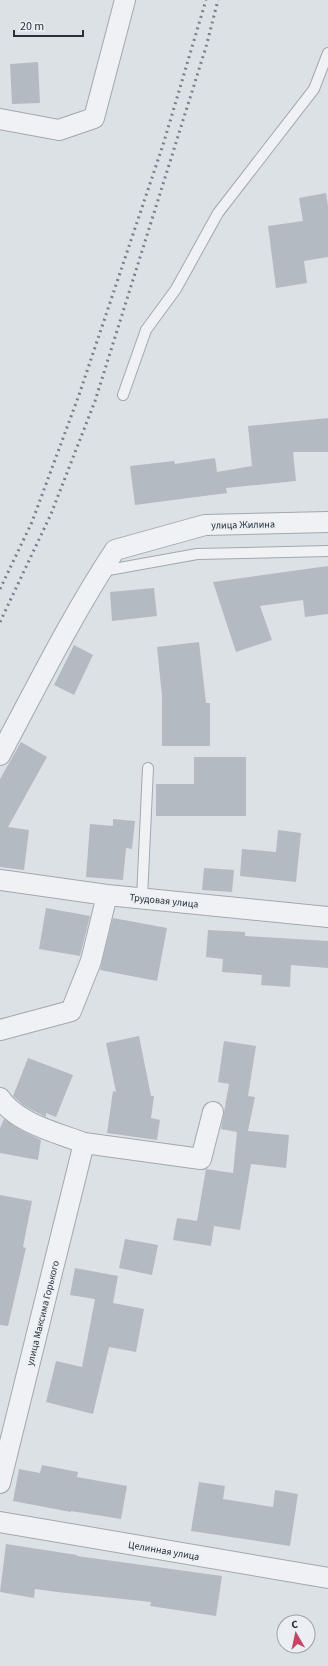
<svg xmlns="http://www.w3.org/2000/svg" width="328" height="1666" viewBox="0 0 328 1666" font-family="'Source Sans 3',sans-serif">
  <rect width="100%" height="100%" fill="#dce1e6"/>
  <!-- building -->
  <path fill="#b4bac2" d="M38 62 40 103 12 104 10 64Z
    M326 193 328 206V257L304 261 307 283 276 288 268 226 303 221 299 198Z
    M328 418V452H293L296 481 226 488 227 493 135 505 130 466 174 461 175 464 215 458 217 472 252 466 248 426Z
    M328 566V614L305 617 303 600 260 606 272 640 236 652 213 582Z
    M154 588 157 616 112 621 110 592Z
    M199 642 206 703H210V746H162V696L157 647Z
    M74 645 93 655 74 695 54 685Z
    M21 742 47 757 8 827 29 830 24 870 0 867V779Z
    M194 757H246V816H156V784H194Z
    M113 819 135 821 132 849 126 848 123 880 86 877 90 824 113 826Z
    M278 830 301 833 296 882 240 876 242 849 276 852Z
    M204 868 234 870 232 892 202 890Z
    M46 908 90 916 80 956 39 949Z
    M113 918 167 928 157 981 100 970Z
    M208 930 245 932V936L328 941V968L291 965 290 987 261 985 262 975 222 972 223 959 206 957Z
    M139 1036 151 1096H154L151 1118 160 1120 157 1140 107 1133 113 1091 116 1092 106 1043Z
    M224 1041 256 1046 248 1096 255 1097 248 1131 289 1135 286 1168 251 1164 240 1230 214 1226 211 1246 173 1240 177 1218 197 1221 206 1169 233 1173 237 1132 221 1129 229 1084 218 1082Z
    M28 1058 73 1075 56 1117 46 1113V1117L32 1110 23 1105 13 1096Z
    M4 1119 21 1130 41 1140 38 1160 0 1153V1128Z
    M0 1195 32 1201 23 1247 26 1248 8 1326 0 1325Z
    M125 1239 158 1245 152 1275 119 1268Z
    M75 1268 118 1276 113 1303 144 1309 136 1352 109 1347 93 1414 46 1402 56 1361 82 1367 95 1299 70 1295Z
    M42 1465 78 1472 77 1477 127 1486 121 1519 71 1511V1512L13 1501 19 1469 40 1473Z
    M199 1482 225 1486 223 1499 273 1507 275 1490 298 1494 290 1546 191 1531Z
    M6 1544 77 1555V1556L222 1576 216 1616 150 1606 151 1602 57 1592 35 1589 34 1598 0 1592Z"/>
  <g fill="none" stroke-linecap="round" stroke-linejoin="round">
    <defs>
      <path id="service" d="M123 395 146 330 176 289 218 213 314 89 328 53
        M103 571 197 554 328 551
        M142 898 148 768"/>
      <path id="minor" d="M0 119 59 130 94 118 125 0
        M0 755C37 686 72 615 115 550L205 525 328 522
        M0 880 107 895 328 917
        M0 1030 71 1011 91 961 107 895
        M0 1098C16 1123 58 1133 84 1143L0 1483
        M84 1143 201 1159 213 1112
        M0 1522 328 1578"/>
    </defs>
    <!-- service casing -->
    <use href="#service" stroke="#a2a8af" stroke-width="12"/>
    <!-- minor casing -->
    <use href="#minor" stroke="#a2a8af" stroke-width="22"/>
    <!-- service -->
    <use href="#service" stroke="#eff1f4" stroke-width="10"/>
    <!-- minor -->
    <use href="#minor" stroke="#eff1f4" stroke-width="20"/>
    <!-- rail -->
    <path stroke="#76828e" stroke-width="3" stroke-dasharray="2 4" stroke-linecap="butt" d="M0 589 32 522 79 395 163 145 206 0
      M0 622 51 514 95 401 206 47 218 0"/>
  </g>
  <g text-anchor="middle" stroke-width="3" stroke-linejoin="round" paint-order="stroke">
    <!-- street labels -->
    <g font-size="10" fill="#27303b" stroke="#ebeff3">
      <text transform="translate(243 524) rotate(-1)" y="4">улица Жилина</text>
      <text transform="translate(164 900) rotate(6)" y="4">Трудовая улица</text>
      <text transform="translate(42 1313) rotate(-76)" y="4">улица Максима Горького</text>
      <text transform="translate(164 1550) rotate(10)" y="4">Целинная улица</text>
    </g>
  </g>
  <!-- north arrow -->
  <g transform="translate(296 1634) rotate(351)"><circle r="19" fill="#ebeff3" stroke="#9da3a9"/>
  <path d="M0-3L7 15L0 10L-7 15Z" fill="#c74564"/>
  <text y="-6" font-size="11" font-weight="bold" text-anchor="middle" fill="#27303b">С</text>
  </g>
  <!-- scale -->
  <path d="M14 30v6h69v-6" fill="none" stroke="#27303b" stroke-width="2"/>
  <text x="20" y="30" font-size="12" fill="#27303b" stroke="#ebeff3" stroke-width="3" paint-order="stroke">20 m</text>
</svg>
